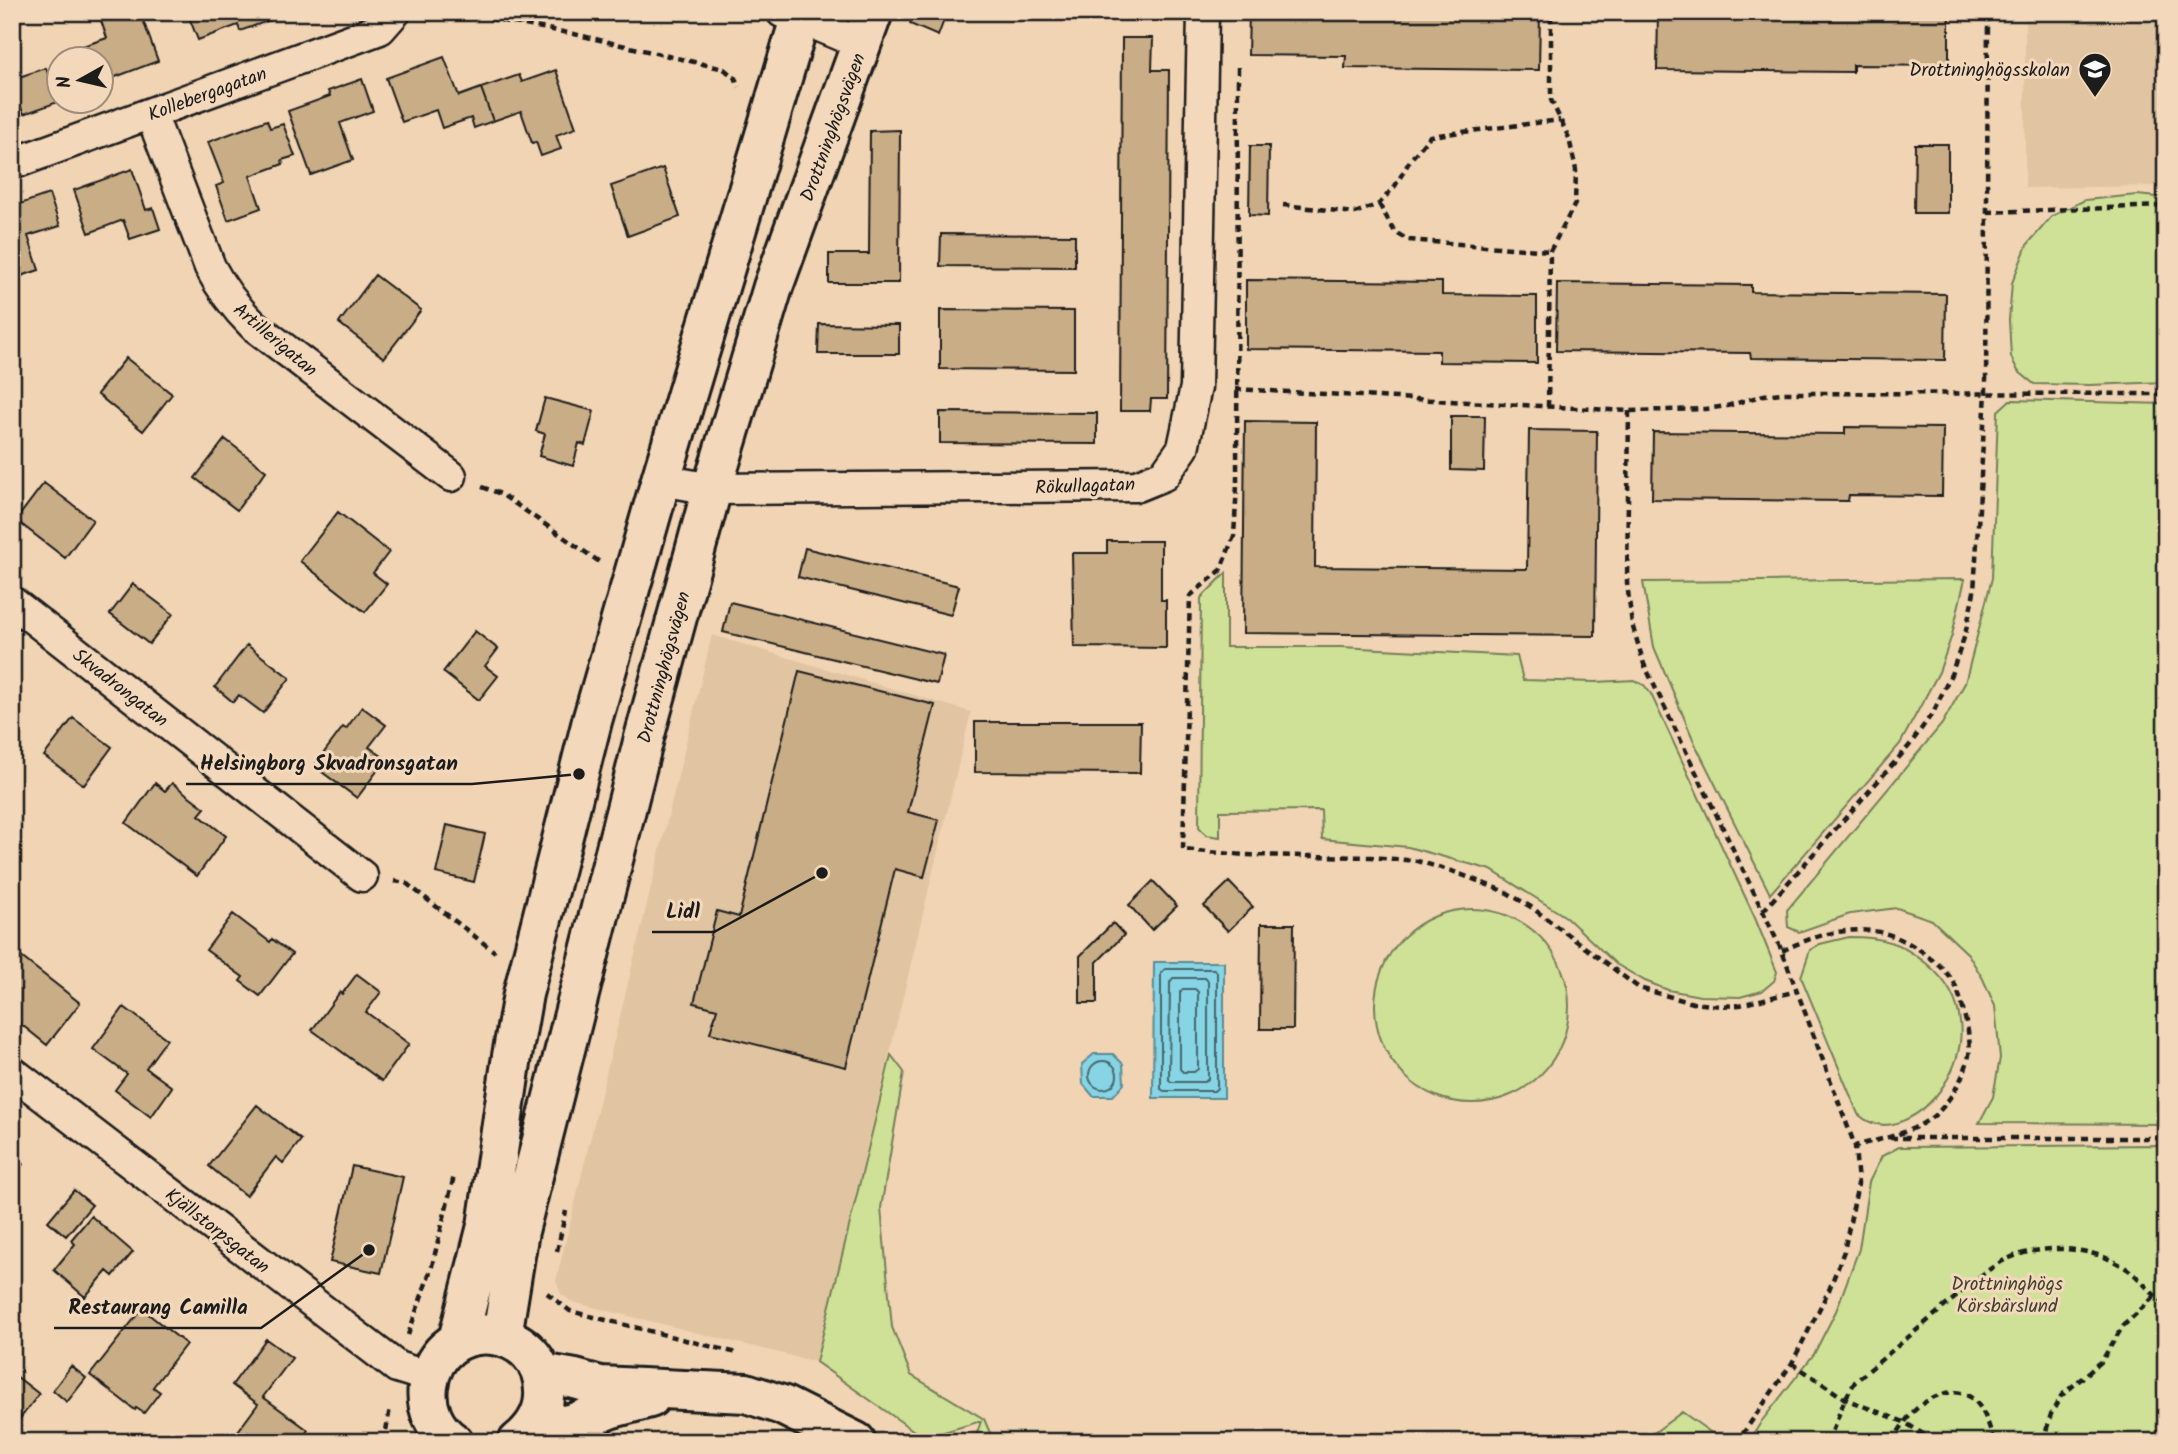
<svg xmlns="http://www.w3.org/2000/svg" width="2178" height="1454" viewBox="0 0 2178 1454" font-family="Kalam,sans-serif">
  <rect width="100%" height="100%" fill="#f1d4b4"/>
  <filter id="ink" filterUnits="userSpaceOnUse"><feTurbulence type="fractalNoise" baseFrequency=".0143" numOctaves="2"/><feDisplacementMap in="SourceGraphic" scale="14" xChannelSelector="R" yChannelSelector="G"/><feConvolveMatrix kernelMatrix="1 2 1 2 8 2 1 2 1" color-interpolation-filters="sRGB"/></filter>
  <g filter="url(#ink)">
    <!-- built -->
    <path fill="#e1c5a3" d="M2025 12H2166V186L2025 188Z
      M712 635 971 712 816 1362 572 1302 561 1294 556 1281Z"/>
    <!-- green -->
    <path fill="#cee196" stroke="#757e59" stroke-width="2" d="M2137 195 2166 198V382L2090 385 2034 384 2018 371 2011 357 2009 320 2012 283 2027 245 2052 216 2085 200Z
      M2010 400 2166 404V1124L1979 1123 1993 1097 2000 1058 1995 1006 1983 979 1968 954 1932 920 1897 908 1850 914 1799 932 1788 927 1787 910 1942 724 1965 683 1992 578 1998 411Z
      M1226 573V647H1341L1517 656 1523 680 1596 682 1634 680 1644 685 1651 694 1755 918 1777 972 1774 981 1762 991 1740 997 1700 996 1668 990 1645 981 1616 964 1566 917 1491 870 1408 847 1322 839 1321 810 1220 811V837L1206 835 1199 827 1201 598Z
      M1965 579 1952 635 1939 672 1900 744 1770 894 1696 746 1654 647 1643 582Z
      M1375 1006a97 97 0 1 1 194 0a97 97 0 1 1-194 0Z
      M1849 937C1884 937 1900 942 1927 964 2015 1037 1908 1162 1858 1114L1801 977 1810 950 1820 944Z
      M891 1055 904 1072 881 1208 892 1327 911 1375 984 1419 994 1442H974L981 1421 924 1438 816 1362Z
      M2166 1145V1442H1749L1761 1422 1814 1354 1836 1311 1859 1249 1869 1182 1882 1156 1899 1147Z
      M1682 1412 1720 1439 1718 1442H1642Z"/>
    <!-- water -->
    <path fill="#86d4e4" stroke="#5c8a94" stroke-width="2" d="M1154 962H1224V1098H1153Z
      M1094 1054H1113L1123 1064 1124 1084 1113 1096H1093L1083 1084 1082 1064Z"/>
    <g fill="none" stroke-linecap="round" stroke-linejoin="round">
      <!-- shore -->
      <path stroke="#46666c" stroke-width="2" d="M1165 969H1214L1217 972V1088L1214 1091H1164L1161 1089V973Z
        M1173 978H1205L1208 981V1079L1205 1082H1172L1169 1080 1170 982Z
        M1183 989H1195L1198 992V1069L1194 1072H1183L1180 1069V992Z
        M1089 1075a14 14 0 1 1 28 0a14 14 0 1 1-28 0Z"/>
    </g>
    <!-- building -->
    <path fill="#c9ad86" stroke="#1c1c1c" stroke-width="2" d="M98 12H140L158 61 102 82V60H88L83 46 107 38Z
      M187 12H271L273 19 240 31 238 25 198 40Z
      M914 12H947L938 36 910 24Z
      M1249 12H1540L1539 70 1345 68 1346 56 1248 55Z
      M1658 12H1949V66L1853 65V72L1657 70Z
      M1122 38H1153L1152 70H1169L1167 399H1151L1150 411H1120Z
      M444 57 459 96 481 88 493 121 474 128 471 118 442 128 436 110 402 122 386 78Z
      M46 68 58 102 24 114 21 108 12 111V76L13 79Z
      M556 70 576 128 556 135 561 149 541 156 536 142 532 143 521 111 493 121 481 88 519 75 522 82Z
      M362 79 373 111 340 123 353 160 311 175 288 111 330 96 328 91Z
      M267 120 270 128 283 124 295 156 282 160 283 164 250 176 261 208 228 220 216 186 224 183 208 142Z
      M900 130 899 283H829V254H869L870 131Z
      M1915 144H1948V213H1914Z
      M1250 146H1269L1268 216 1249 215Z
      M663 168 680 217 628 236 611 186Z
      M132 169 146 210 153 208 160 229 130 239 123 220 89 233 74 190Z
      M49 194 60 226 28 236 39 270 12 279V214L19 211 17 205Z
      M941 234 1075 235V267L940 266Z
      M375 275 421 310 384 358 339 323Z
      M1246 280 1442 282V295L1537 296V363L1439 362V351L1246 349Z
      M1557 283 1751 285V292L1946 294 1945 360 1751 358 1750 353 1556 351Z
      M940 310 1074 311V370L940 369Z
      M819 324 899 325V354H818Z
      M126 358 172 394 143 431 97 394Z
      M545 398 594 411 585 445 579 443 573 466 539 456 545 434 536 431Z
      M940 412 1097 413V444L940 443Z
      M1451 416H1485L1484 471 1451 470Z
      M1245 421 1316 422 1315 567 1527 569 1529 430 1597 431 1595 636 1243 633Z
      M1845 427 1943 428 1942 496 1849 495 1848 501 1652 499 1653 432 1845 434Z
      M225 439 266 471 237 510 195 478Z
      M44 483 93 520 65 558 16 520Z
      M338 512 389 552 373 573 387 584 365 612 300 561Z
      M1107 541H1161V600H1166V648L1074 647 1072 553H1107Z
      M805 548 959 586 951 615 798 577Z
      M133 584 173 614 149 644 110 614Z
      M730 602 944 655 937 684 723 632Z
      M475 631 498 649 485 666 498 676 479 700 443 672Z
      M247 645 290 678 263 713 239 695 233 702 215 687Z
      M799 671 935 705 908 812 939 820 924 877 895 869 846 1067 710 1033 717 1009 694 1003 717 911 739 917Z
      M362 707 386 725 369 747 386 759 357 798 314 766 343 727 346 729Z
      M73 718 112 747 84 785 44 756Z
      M975 722H1141L1140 773 975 772Z
      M155 783 165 791 172 783 205 808 199 815 226 836 197 876 126 823Z
      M447 825 485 834 474 882 436 873Z
      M1153 881 1177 906 1152 930 1129 905Z
      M1229 882 1253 907 1228 931 1204 906Z
      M233 914 270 942 272 939 292 954 260 996 240 981 243 977 206 950Z
      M1113 923 1124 935 1097 962V1003H1080V956Z
      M1261 924H1294L1293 1029H1260Z
      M20 956 80 1003 47 1045 12 1017V967Z
      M357 974 381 992 366 1012 409 1044 382 1081 312 1030 340 992 342 994Z
      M124 1007 167 1039 146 1068 172 1087 151 1117 115 1090 127 1074 93 1049Z
      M257 1105 301 1140 283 1163 276 1157 246 1196 209 1166Z
      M12 1155 23 1164 12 1178Z
      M352 1166 403 1177 381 1273 330 1262Z
      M74 1190 92 1205 66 1236 48 1221Z
      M91 1216 133 1252 113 1276 107 1271 85 1297 54 1270 75 1244 71 1240Z
      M142 1309 186 1344 153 1387 160 1392 144 1413 136 1408 135 1410 90 1375Z
      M266 1339 292 1358 263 1397 308 1430 306 1433 315 1440 314 1442H230L258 1404 232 1385Z
      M71 1366 86 1378 67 1402 53 1390Z
      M12 1373 39 1394 12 1429Z"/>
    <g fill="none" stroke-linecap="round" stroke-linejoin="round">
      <defs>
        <path id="street" d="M782 12 800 18 862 44
          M151 114 210 267C222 290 235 307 253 325L451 476
          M12 164 380 29 395 12
          M661 480 712 489 1137 486 1164 475 1183 448 1196 387 1203 12
          M12 602 362 876
          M12 1072 397 1367 429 1377"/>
        <path id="secondary" d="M502 1336 519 1231 644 738 712 489 773 287 873 12
          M458 1340 487 1226 512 1056 523 994 592 721 661 480 802 12
          M541 1373 575 1379 600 1386 746 1393 782 1405 856 1442
          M530 1432 574 1423 609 1409 650 1398
          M453 1442C435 1430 425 1408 428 1386 438 1311 548 1321 544 1397 543 1416 533 1430 518 1442"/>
      </defs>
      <!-- street casing -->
      <use href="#street" stroke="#1c1c1c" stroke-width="35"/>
      <!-- secondary casing -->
      <use href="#secondary" stroke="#1c1c1c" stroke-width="44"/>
      <!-- path -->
      <path stroke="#1c1c1c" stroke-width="4.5" stroke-dasharray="7 5" stroke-linecap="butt" d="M454 12 574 34 724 69 735 78 739 87
        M508 12 523 24
        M1238 67 1237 485 1234 536 1220 571 1190 596 1183 850 1246 855 1371 857 1417 861 1452 871 1506 892 1531 907 1639 988 1693 1003 1720 1006 1740 1005 1797 991
        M1379 204 1395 232 1408 240 1550 251
        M1283 205 1355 213 1379 204 1395 186 1411 159 1430 136 1560 120
        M1987 212 2166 206
        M1235 389 1629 411 1706 409 1727 406 1764 395 1781 393 2166 394
        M1548 407 1550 251 1575 204 1576 170 1569 138 1551 100V12
        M1629 411 1627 583 1632 624 1644 664 1782 951 1855 1146 1858 1184 1844 1251 1829 1290 1792 1363 1737 1442
        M482 487 501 494 601 563
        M394 881 406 883 495 952
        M1763 911 1909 746 1934 711 1952 672 1965 635 1974 592 1986 392 1988 12
        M1782 951C1812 936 1845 926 1880 932 1905 937 1945 963 1956 987 1960 997 1963 1008 1965 1018 1968 1030 1971 1043 1969 1055 1966 1073 1954 1094 1942 1108 1921 1132 1884 1138 1855 1146
        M1890 1138H2166
        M557 1251 566 1211
        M547 1293 570 1311 737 1353
        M408 1335 432 1266 454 1176
        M1792 1363 1845 1399 1904 1422 1936 1442
        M384 1442 390 1408
        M1828 1442 1845 1399 1855 1382 1983 1274C1989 1270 1995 1265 2001 1262 2039 1242 2095 1245 2130 1271 2143 1281 2151 1295 2166 1303
        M1892 1442C1899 1431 1905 1420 1914 1411 1930 1395 1959 1383 1976 1402 1986 1413 1990 1429 1994 1442
        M2043 1442 2051 1414 2061 1396 2101 1362 2123 1326 2154 1297"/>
      <!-- street -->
      <use href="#street" stroke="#f4d8bb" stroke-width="30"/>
      <!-- secondary -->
      <use href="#secondary" stroke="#f4d8bb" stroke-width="38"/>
    </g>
  </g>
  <!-- icons -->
  <defs>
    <symbol id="school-pin" viewBox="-11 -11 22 30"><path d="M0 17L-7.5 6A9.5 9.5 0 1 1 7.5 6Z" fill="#1c1c1c" stroke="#f4d8bb"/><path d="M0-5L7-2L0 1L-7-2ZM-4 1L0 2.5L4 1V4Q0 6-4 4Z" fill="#fff"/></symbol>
  </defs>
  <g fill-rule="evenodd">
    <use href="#school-pin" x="2076" y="50" width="38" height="52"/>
  </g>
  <g text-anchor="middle" stroke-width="6" stroke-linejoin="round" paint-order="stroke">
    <!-- poi labels -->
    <g font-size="19" fill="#1c1c1c" stroke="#f4d8bb" text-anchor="end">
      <text x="2070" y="76">Drottninghögsskolan</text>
    </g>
    <!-- street labels -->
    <g font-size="19" fill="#1c1c1c" stroke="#f4d8bb">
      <text transform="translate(207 93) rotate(-20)" y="7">Kollebergagatan</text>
      <text transform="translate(832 127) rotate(-70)" y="7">Drottninghögsvägen</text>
      <text transform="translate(276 339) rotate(40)" y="7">Artillerigatan</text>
      <text transform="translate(1085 485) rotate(-2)" y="7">Rökullagatan</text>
      <text transform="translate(663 667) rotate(-75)" y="7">Drottninghögsvägen</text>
      <text transform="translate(121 687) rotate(38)" y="7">Skvadrongatan</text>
      <text transform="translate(218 1230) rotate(38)" y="7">Kjällstorpsgatan</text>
    </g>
    <!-- park labels -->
    <g font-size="19" fill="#404334" stroke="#f4d8bb">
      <text x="2007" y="1290">Drottninghögs<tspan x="2007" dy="22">Körsbärslund</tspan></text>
    </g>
  </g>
  <!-- callouts -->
  <path fill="none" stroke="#1c1c1c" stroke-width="2.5" d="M579 774L472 784H186M822 873L714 932H652M369 1250L261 1328H54"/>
  <g fill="#1c1c1c" stroke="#f4d8bb" stroke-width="2.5">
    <circle cx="579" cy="774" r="7"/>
    <circle cx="822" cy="873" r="7"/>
    <circle cx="369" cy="1250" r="7"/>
  </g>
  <g font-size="21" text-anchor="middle" font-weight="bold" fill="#1c1c1c" stroke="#f4d8bb" stroke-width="6" stroke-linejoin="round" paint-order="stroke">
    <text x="329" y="770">Helsingborg Skvadronsgatan</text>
    <text x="683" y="918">Lidl</text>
    <text x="158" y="1314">Restaurang Camilla</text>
  </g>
  <!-- margin -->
  <rect width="2178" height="1454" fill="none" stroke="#f4d8bb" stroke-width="42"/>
  <rect x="21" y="21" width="2136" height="1412" fill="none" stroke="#1c1c1c" stroke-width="2.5" filter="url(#ink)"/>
  <!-- north arrow -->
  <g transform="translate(80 80) rotate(262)"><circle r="33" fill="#f4d8bb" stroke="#9e8d7b" stroke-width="2"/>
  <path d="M0-5L12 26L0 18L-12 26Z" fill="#1c1c1c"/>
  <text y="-10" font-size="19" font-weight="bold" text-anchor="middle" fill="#1c1c1c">N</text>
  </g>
</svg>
